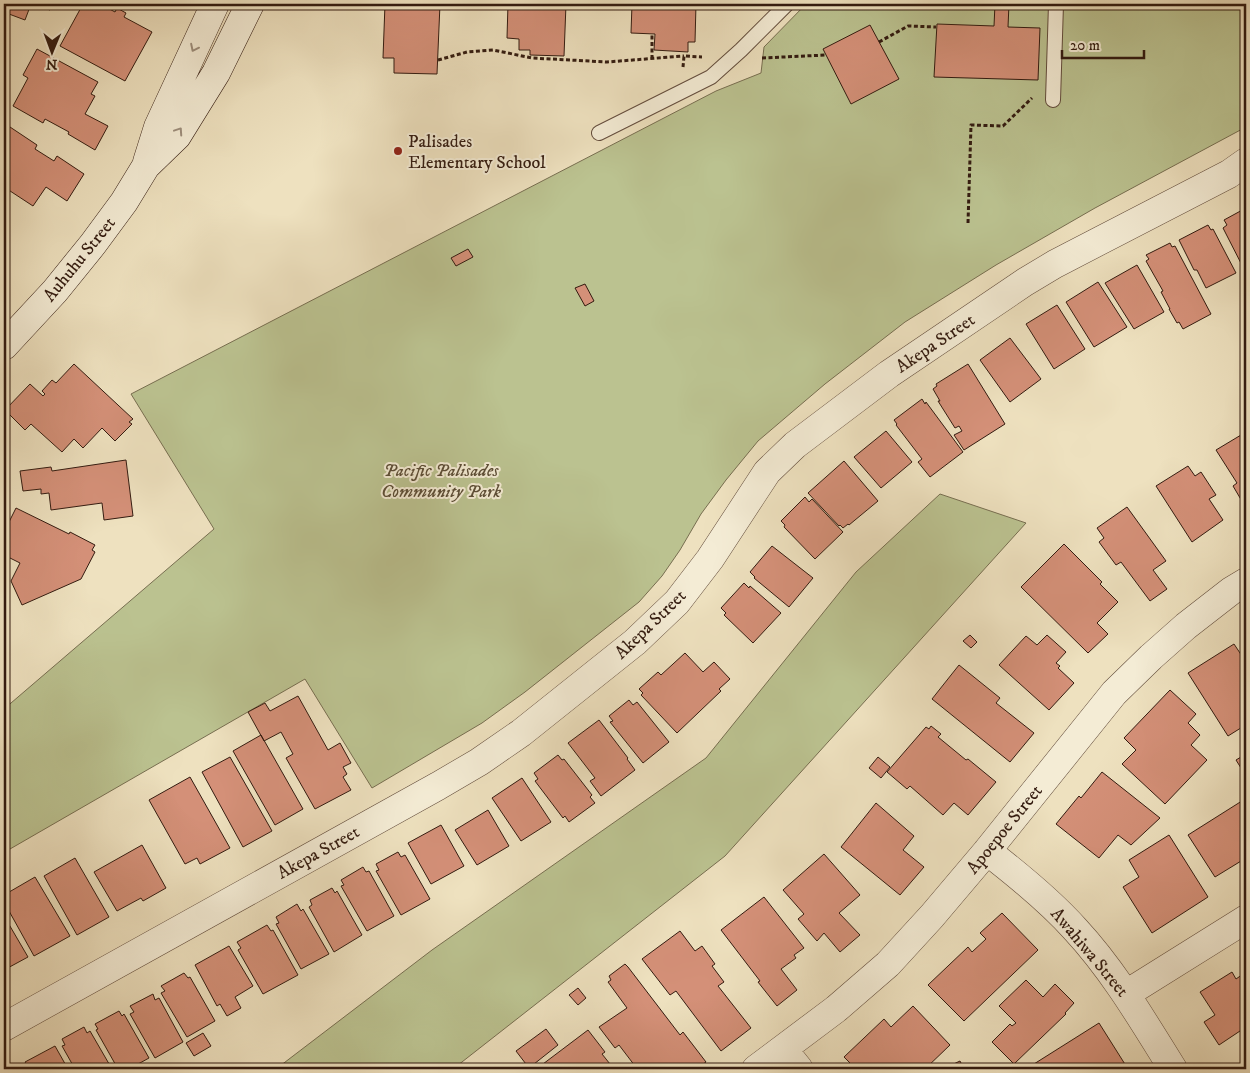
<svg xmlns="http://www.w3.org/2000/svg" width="1250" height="1073" viewBox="0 0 1250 1073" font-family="'IM FELL DW Pica',serif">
  <rect width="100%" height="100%" fill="#eee1bf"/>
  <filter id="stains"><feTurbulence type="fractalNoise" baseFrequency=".004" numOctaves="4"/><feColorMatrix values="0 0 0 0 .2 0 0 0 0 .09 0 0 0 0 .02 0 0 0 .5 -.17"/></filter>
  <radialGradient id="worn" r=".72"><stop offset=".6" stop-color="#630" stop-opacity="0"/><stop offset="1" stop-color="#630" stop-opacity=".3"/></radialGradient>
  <!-- green -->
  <path fill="#bbc290" stroke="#776e50" d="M806 4H1246V127L1095 208 996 265 905 322 825 384 758 441 726 480 701 514 680 550 662 576 639 602 525 692 482 723 372 788 305 679 10 849 4 854V709L214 529 131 394 716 91 761 73 764 47Z
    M940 494 1026 523 725 856 453 1069H276L432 950 706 758 856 572Z"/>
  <!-- building -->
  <path fill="#d49078" stroke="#331b10" d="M4 4H52L50 10 31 4 25 20 9 14 4 29Z
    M83 4H103L102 5 115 12 117 8 126 13 124 17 152 32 125 81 60 46Z
    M385 4H440L437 74 394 73V58H383Z
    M508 4H566L564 56 530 55V50H519V39L507 38Z
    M632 4H696L695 42H688V52L654 50 655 34 631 33Z
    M995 4H1009L1008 27 1040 28 1038 80 934 77 937 24 994 26Z
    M870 25 899 79 851 104 823 49Z
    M37 49 98 82 91 94 95 96 85 114 108 126 95 150 68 134 69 132 45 119 43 123 13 106 28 78 23 75Z
    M7 125 37 145 35 149 54 161 57 156 84 174 67 201 46 187 33 206 4 187V130Z
    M1246 208V273L1223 228 1227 225 1224 220Z
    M1208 225 1211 230 1213 229 1236 273 1206 288 1197 270H1194L1179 240Z
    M1170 243 1172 247 1175 246 1211 314 1183 329 1179 322 1177 323 1169 309H1170L1161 292 1163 291 1146 261 1149 259 1146 255Z
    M468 249 473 257 456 266 451 258Z
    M1137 265 1164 312 1134 329 1105 283Z
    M1098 282 1127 327 1094 347 1066 302Z
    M585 284 594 301 585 306 575 288Z
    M1057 305 1085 349 1054 369 1026 324Z
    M1010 338 1041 379 1010 402 980 360Z
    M74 364 133 419 129 422 132 424 115 441 102 428 83 448 74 439 62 452 31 424 25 430 5 410 30 384 43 396 45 394 42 391 52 380 56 383Z
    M968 364 1005 424 964 450 954 435 962 431 959 426 955 428 938 401H940L933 389 937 386 936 384Z
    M922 399 925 404 926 402 963 452 930 477 918 462 922 459 896 425 897 424 894 420Z
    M886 431 912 462 881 488 854 457Z
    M1246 432V508L1233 486 1237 483 1216 450Z
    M126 460 133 516 104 520 102 503 51 510 49 493 41 494V489L23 491 20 471 51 467 52 471Z
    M844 461 878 501 849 525 848 524 843 528 840 525 839 526 808 493Z
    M1188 466 1195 476 1201 472 1216 495 1209 499 1223 520 1192 542 1156 486Z
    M805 497 809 502 812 499 843 532 815 559 784 527 785 525 781 521Z
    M1127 507 1166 561 1153 570 1167 589 1150 601 1121 562 1116 565 1099 542 1104 538 1097 528Z
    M16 508 69 534 70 532 95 545 92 550 95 552 81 579 22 605 11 581 20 563 4 555V532Z
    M1064 544 1102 582 1100 584 1118 602 1097 623 1108 634 1088 653 1021 587Z
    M772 546 813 578 789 607 754 578 755 577 750 572Z
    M744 583 749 588 750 586 781 613 753 643 724 615 726 613 721 608Z
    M970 635 977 642 971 648 963 641Z
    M1047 635 1066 652 1056 663 1060 666 1058 668 1074 683 1049 710 999 665 1026 636 1037 645Z
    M1234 644 1246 662V721L1242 724 1244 726 1228 736 1188 673Z
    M685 653 703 672 714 662 730 679 719 689 721 691 677 733 641 695 643 693 639 689 658 672 661 675Z
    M959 665 1000 698 996 703 1034 733 1010 762 932 699Z
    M1170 690 1196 714 1188 723 1200 735 1191 745 1207 760 1165 804 1122 764 1136 750 1124 738Z
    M298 696 328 750 340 743 351 763 343 767 347 774 343 777 351 790 315 809 286 758 293 754 281 732 264 741 248 712 265 703 270 711Z
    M629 700 633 705 637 702 669 742 643 763 610 722 613 721 609 716Z
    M599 720 628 758 627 759 635 770 601 796 590 781 595 778 568 743Z
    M931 726 941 734 938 737 966 760 968 759 996 782 968 815 954 803 943 815 910 786 907 789 887 772 926 727 929 729Z
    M261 735 303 809 275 825 233 751Z
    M1246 754V776L1236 760Z
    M558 755 562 760 564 759 592 795 590 797 595 803 569 822 565 816 563 818 535 781 538 779 534 773Z
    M230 757 272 831 243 847 202 772Z
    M878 757 890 767 881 778 869 768Z
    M1102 772 1160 818 1131 845 1118 835 1099 858 1056 824 1079 796 1081 798Z
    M190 777 230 848 200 864 197 858 185 864 149 800Z
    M522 778 551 822 521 841 492 798Z
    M1245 799 1246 858 1215 877 1188 835Z
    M876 803 914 836 903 850 924 867 900 895 841 847Z
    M488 810 509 846 477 865 455 830Z
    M441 825 464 866 431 884 408 843Z
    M1169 835 1208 897 1152 933 1123 887 1139 877 1129 860Z
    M142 845 166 888 143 901 141 898 117 911 94 872Z
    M398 852 401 857 405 855 430 899 401 915 376 871 379 870 376 864Z
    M824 854 860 895 839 913 860 935 840 952 824 933 817 941 798 919 804 914 783 890Z
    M75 858 109 917 77 935 44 876Z
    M363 867 366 872 369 871 394 916 367 931 341 886 344 885 341 880Z
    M35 877 70 936 34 956 4 902V895Z
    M332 888 335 893 337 891 362 935 334 952 309 907 312 905 310 900Z
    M764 897 804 948 794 955 796 958 781 969 797 990 777 1006 758 982 760 981 721 930Z
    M297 904 301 911 303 909 329 954 301 969 276 924 279 923 276 917Z
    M1002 913 1038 950 964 1021 928 985 968 947 972 952 986 939 980 933Z
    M7 921 28 957 4 970V923Z
    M267 925 271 931 273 930 298 975 263 994 238 950 241 948 237 942Z
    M680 931 695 951 702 946 715 964 712 966 724 982 718 986 751 1028 721 1051 676 991 670 995 642 959Z
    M229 946 253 986 235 997 241 1008 227 1016 220 1004 217 1006 195 965Z
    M625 964 628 967 680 1035 683 1032 706 1062 696 1069H631L635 1066 619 1045 615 1048 599 1027 627 1008 608 982 611 980 609 976Z
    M1232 972 1236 979 1246 972V1027L1219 1045 1204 1022 1215 1015 1200 992Z
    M184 973 188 978 190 977 215 1021 187 1037 161 993 165 991 161 986Z
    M1026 980 1043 997 1055 984 1074 1003 1065 1013 1066 1014 1014 1064 992 1042 1010 1024 1012 1026 1016 1023 999 1006Z
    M578 988 586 998 578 1005 569 995Z
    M153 994 155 1000 159 998 183 1042 155 1058 130 1014 134 1012 130 1006Z
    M913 1006 950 1045 925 1069H919L915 1065 910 1069H856L844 1057 884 1019 891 1027Z
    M119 1011 122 1016 124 1014 149 1058 129 1069H118L96 1030 98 1029 95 1024Z
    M1099 1023 1128 1069H1026Z
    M84 1027 87 1033 90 1031 112 1069H75L62 1046 65 1045 62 1039Z
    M546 1029 558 1045 529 1068 516 1051Z
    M588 1030 605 1052 602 1054 614 1069H541L539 1067Z
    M203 1033 211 1046 194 1056 186 1043Z
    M55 1046 68 1069H29L25 1062Z
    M960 1061 964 1069H943Z"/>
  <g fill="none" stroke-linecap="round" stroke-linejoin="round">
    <defs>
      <path id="lane" d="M1053 100 1056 4
        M599 133 711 77 741 50 787 4"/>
      <path id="street" d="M987 851C1018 875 1049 900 1075 929 1114 971 1143 1021 1173 1069
        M1126 994 1246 919
        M4 1027 438 786 479 762 521 733 635 642 677 602 710 559 767 472 795 445 889 374 1025 282 1055 264 1229 174 1246 162
        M783 1049 799 1069
        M756 1069 836 1009 888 964 932 916 987 851 1114 693 1151 657 1186 626 1231 591 1246 582"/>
      <path id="secondary" d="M147 162 158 127 215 4
        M4 346 55 291 93 244 124 202 146 166 177 136 216 73 250 4"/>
    </defs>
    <!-- lane casing -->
    <use href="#lane" stroke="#624c3c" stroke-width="16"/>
    <!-- street casing -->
    <use href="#street" stroke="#624c3c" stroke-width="29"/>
    <!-- secondary casing -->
    <use href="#secondary" stroke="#331b10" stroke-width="29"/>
    <!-- path -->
    <path stroke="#331b10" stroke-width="3" stroke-dasharray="4 2.5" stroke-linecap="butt" d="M879 42 908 26 936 27
      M762 58 826 55
      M652 59V34
      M438 60 467 52 493 50 532 58 607 62 684 56
      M683 67 684 56 702 57
      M968 223 971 125 1003 126 1032 98"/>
    <!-- lane -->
    <use href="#lane" stroke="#f4ecd5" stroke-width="14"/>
    <!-- street -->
    <use href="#street" stroke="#f4ecd5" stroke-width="28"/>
    <!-- secondary -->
    <use href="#secondary" stroke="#f4ecd5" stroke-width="28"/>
  </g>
  <!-- one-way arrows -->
  <defs><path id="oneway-chevron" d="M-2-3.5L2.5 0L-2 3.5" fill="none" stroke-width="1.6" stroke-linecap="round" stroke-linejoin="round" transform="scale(1.25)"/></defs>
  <g stroke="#9d8e7c">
    <use href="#oneway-chevron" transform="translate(194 48) rotate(116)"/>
    <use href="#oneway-chevron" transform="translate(179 131) rotate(-56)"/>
  </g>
  <!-- markers -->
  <circle fill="#8f2418" stroke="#f4ecd5" stroke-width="2" cx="398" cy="151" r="5"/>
  <g text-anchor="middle" stroke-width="4" stroke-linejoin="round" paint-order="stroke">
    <!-- poi labels -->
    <g font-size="18" fill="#331b10" stroke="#f4ecd5" text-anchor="start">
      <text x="408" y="147">Palisades<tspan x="408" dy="21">Elementary School</tspan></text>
    </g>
    <!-- street labels -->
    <g font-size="18" fill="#331b10" stroke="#f4ecd5">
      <text transform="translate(79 259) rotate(-51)" y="6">Auhuhu Street</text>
      <text transform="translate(935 343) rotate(-34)" y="6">Akepa Street</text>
      <text transform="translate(650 624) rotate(-44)" y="6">Akepa Street</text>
      <text transform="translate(1004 829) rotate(-51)" y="6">Apoepoe Street</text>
      <text transform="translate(318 852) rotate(-29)" y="6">Akepa Street</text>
      <text transform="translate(1090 952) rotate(50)" y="6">Awahiwa Street</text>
    </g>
    <!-- park labels -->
    <g font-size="18" font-style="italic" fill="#5c4d36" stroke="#f4ecd5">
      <text x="441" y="476">Pacific Palisades<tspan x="441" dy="21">Community Park</tspan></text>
    </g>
  </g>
  <!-- margin -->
  <rect width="1250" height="1073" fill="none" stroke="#eee1bf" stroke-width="20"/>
  <rect x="5" y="5" width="1240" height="1063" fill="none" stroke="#331b10" stroke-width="2.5"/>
  <rect x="10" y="10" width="1230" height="1053" fill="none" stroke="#331b10"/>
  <!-- north arrow -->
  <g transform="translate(52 52) rotate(181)" stroke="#f4ecd5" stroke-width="4" paint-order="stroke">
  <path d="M0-4L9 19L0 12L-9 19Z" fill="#331b10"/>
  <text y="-8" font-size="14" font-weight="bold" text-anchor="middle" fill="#331b10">N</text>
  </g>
  <!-- scale -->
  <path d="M1062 50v8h82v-8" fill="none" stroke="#331b10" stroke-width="2.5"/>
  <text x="1070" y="50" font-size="15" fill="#331b10" stroke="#f4ecd5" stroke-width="4" paint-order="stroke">20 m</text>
  <rect width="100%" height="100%" filter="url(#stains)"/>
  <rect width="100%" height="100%" fill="url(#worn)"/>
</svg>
